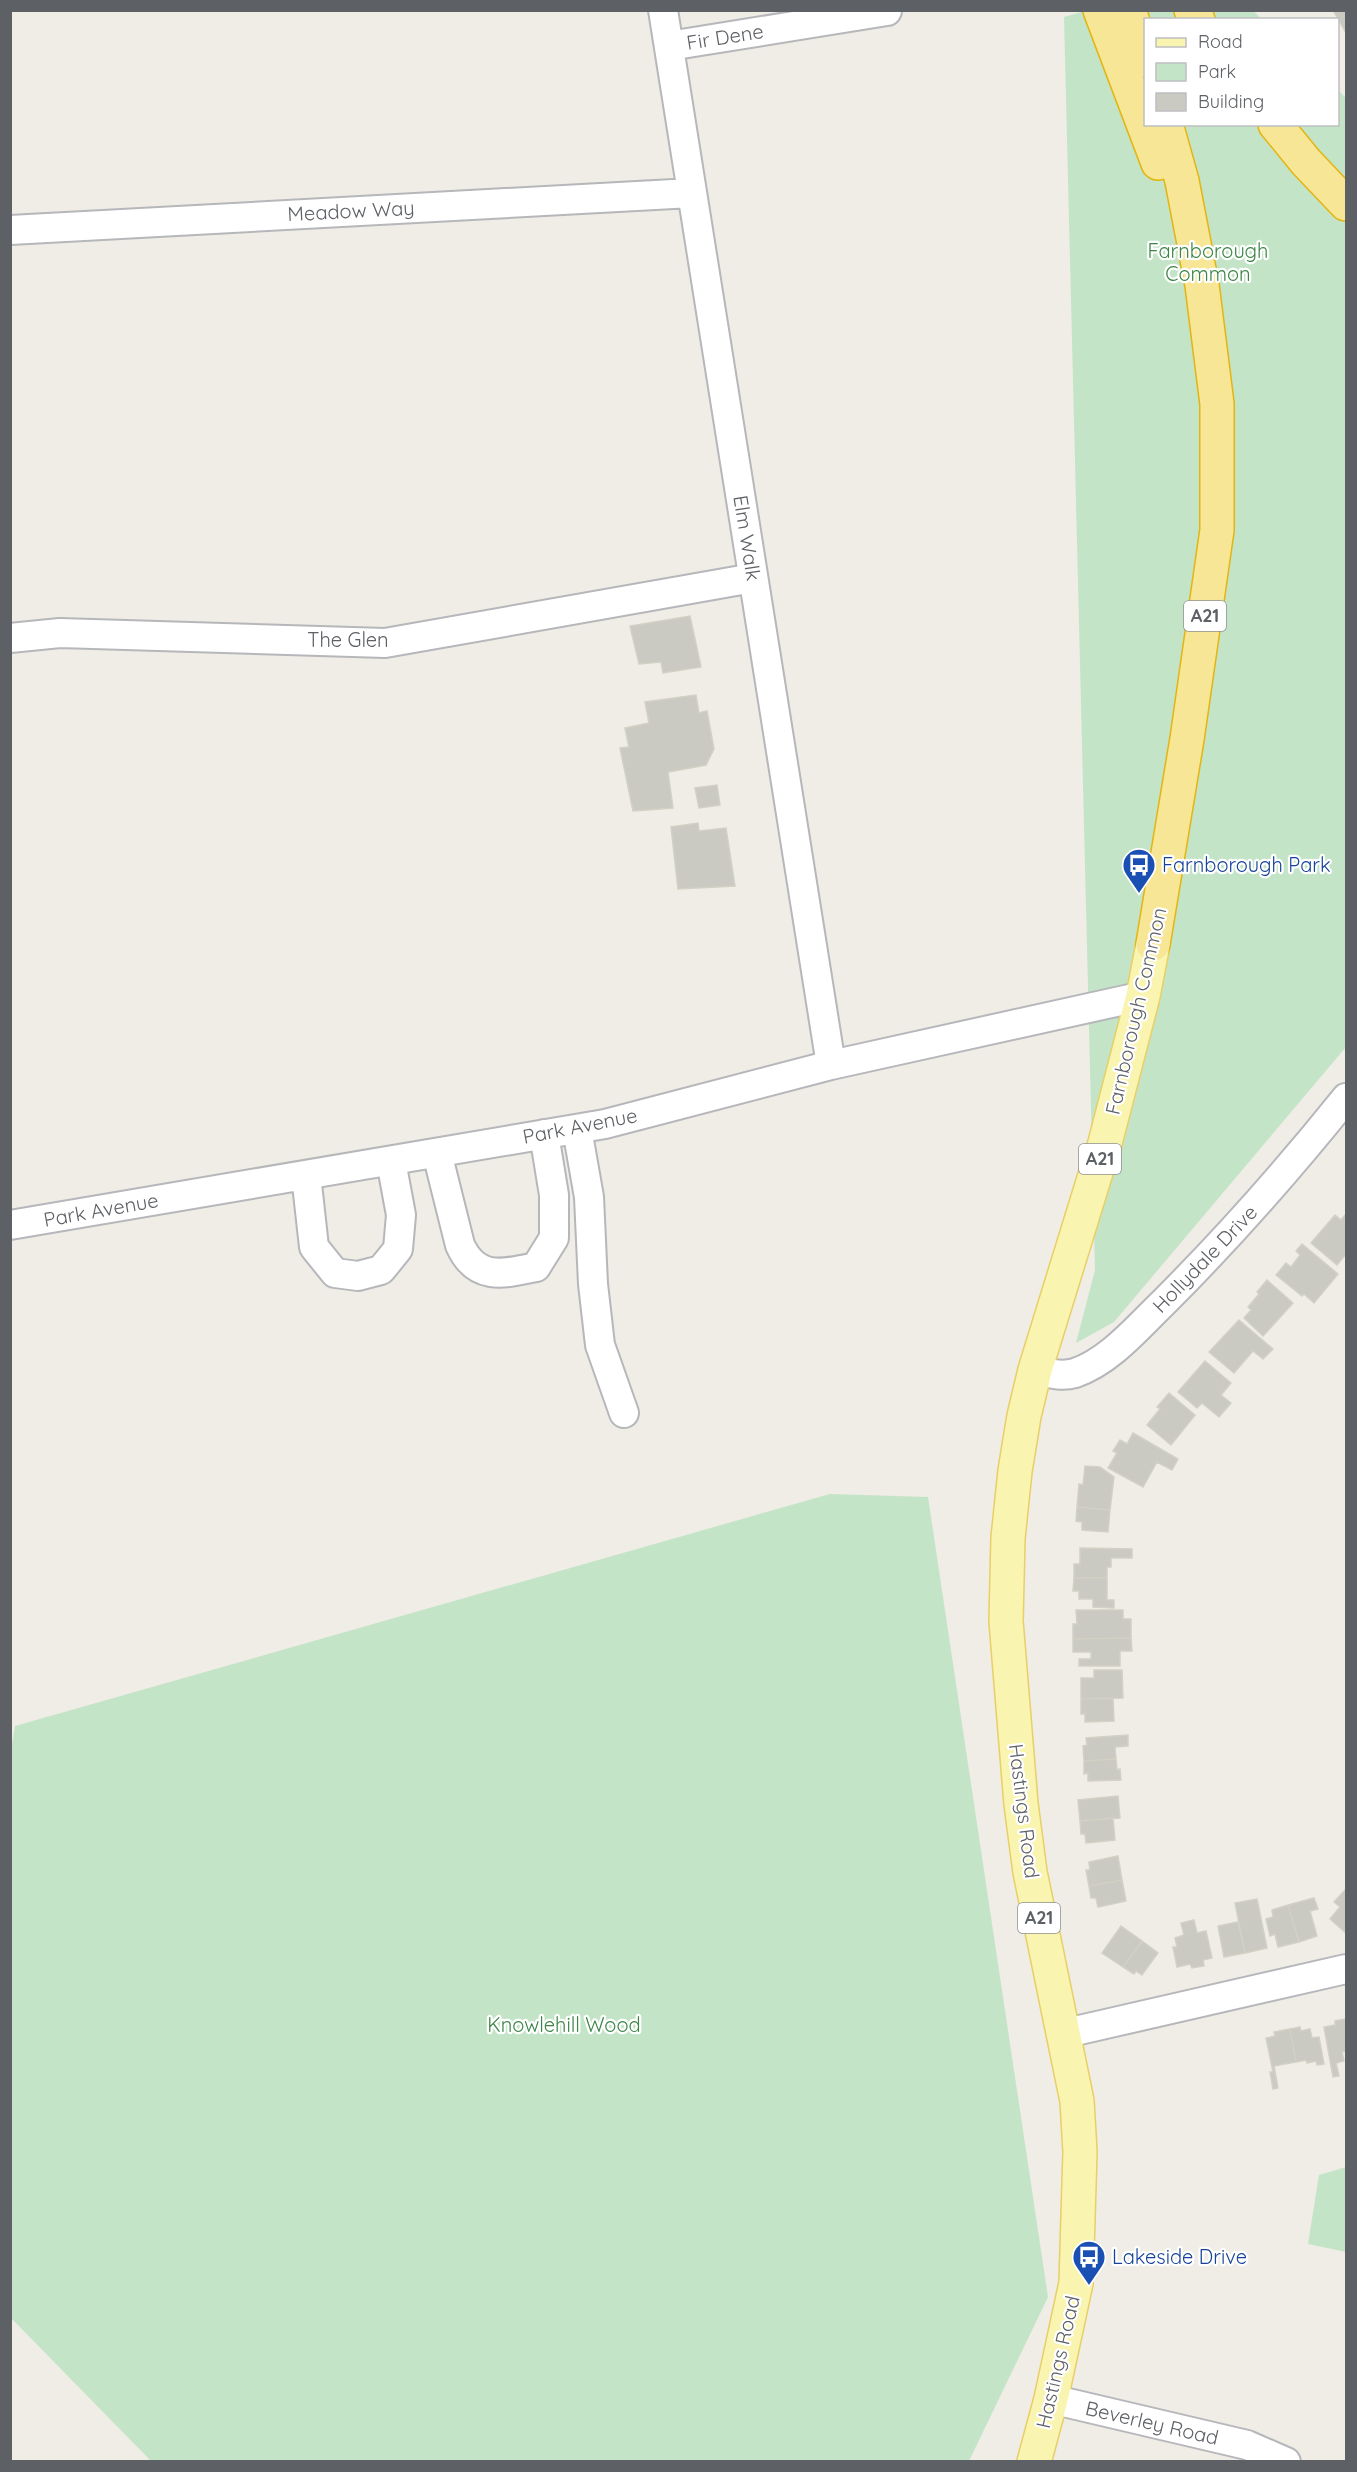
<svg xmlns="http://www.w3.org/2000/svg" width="1357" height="2472" viewBox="0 0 1357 2472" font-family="Quicksand,sans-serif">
  <rect width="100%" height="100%" fill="#efede6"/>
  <!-- green -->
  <path fill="#c4e4c7" d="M1088 10H1252L1262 19 1146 20V124H1338V90L1346 98V1047L1114 1322 1076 1343 1095 1270 1064 17Z
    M830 1494 928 1497 1048 2297 969 2461H151L11 2318 10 1757 15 1726Z
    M1346 2167V2252L1308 2244 1319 2175Z"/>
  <!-- building -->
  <path fill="#cac9c2" stroke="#d3d0c4" stroke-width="1.5" d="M1333 10H1346V33Z
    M690 616 701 667 663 673 661 662 639 664 630 626Z
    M696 695 699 713 707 711 714 749 706 765 668 772 673 808 633 811 620 748 629 747 625 728 649 723 645 702Z
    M717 785 720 805 699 808 695 788Z
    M698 823 699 831 726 828 735 886 678 889 671 827Z
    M1346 1214V1254L1337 1265 1311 1243 1335 1215 1341 1220Z
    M1302 1244 1338 1274 1314 1303 1304 1294 1302 1296 1276 1275 1286 1263 1291 1267 1300 1255 1296 1251Z
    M1267 1280 1293 1303 1263 1336 1244 1318 1251 1310 1248 1307 1259 1294 1257 1292Z
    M1239 1320 1273 1349 1263 1359 1253 1351 1234 1373 1209 1352Z
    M1205 1361 1231 1383 1221 1395 1231 1403 1219 1417 1202 1403 1197 1408 1178 1392Z
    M1169 1393 1195 1415 1171 1445 1147 1425 1160 1409 1157 1407Z
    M1133 1433 1178 1459 1172 1470 1157 1462 1143 1487 1108 1468 1117 1453 1113 1451 1120 1440 1127 1444Z
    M1085 1466 1100 1467 1114 1477 1110 1510 1077 1507 1079 1484 1083 1485Z
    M1077 1507 1110 1510 1108 1532 1082 1530V1522L1076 1521Z
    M1080 1548 1132 1549V1558H1111V1567H1107V1578H1074V1564H1080Z
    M1074 1578H1107V1600H1114V1608L1093 1607V1599H1079V1591H1073Z
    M1076 1610H1123V1619H1131V1638L1073 1639V1624H1077Z
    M1131 1638 1132 1651H1120V1666H1079V1659H1091V1652H1073V1639Z
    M1094 1670H1122L1123 1698 1081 1699V1678H1094Z
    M1113 1698 1114 1721 1085 1722V1714H1081V1699Z
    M1128 1735V1746L1115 1747 1116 1759 1084 1761 1083 1746 1087 1745 1086 1738Z
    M1116 1759 1117 1770 1120 1769 1121 1780 1088 1781V1773L1084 1774V1761Z
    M1118 1796 1120 1818 1080 1821 1078 1800Z
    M1113 1818 1115 1840 1086 1843 1085 1834H1081L1080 1821Z
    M1118 1856 1122 1880 1089 1886 1086 1870H1090L1089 1862Z
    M1122 1880 1126 1901 1098 1907 1096 1898H1091L1089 1886Z
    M1346 1889V1933L1330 1919 1340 1907 1334 1902Z
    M1314 1898 1318 1909 1310 1911 1317 1936 1299 1942 1288 1905Z
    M1257 1899 1267 1948 1245 1953 1235 1903Z
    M1288 1905 1299 1942 1278 1947 1275 1934 1270 1936 1266 1919 1273 1917 1272 1910Z
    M1194 1920 1197 1933 1206 1931 1212 1958 1203 1960 1204 1966 1192 1968 1190 1964 1177 1967 1173 1947H1177L1175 1938 1184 1935 1181 1923Z
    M1238 1922 1245 1953 1224 1957 1218 1926Z
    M1121 1926 1142 1941 1123 1967 1102 1953Z
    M1142 1941 1158 1953 1142 1975 1136 1971 1134 1974 1123 1967Z
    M1346 2019V2051L1342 2052 1344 2061 1336 2063 1339 2076 1333 2077 1324 2027 1335 2025V2021Z
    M1300 2027 1301 2031 1310 2029 1312 2038 1319 2037 1324 2064 1317 2065 1316 2061 1307 2063 1306 2060 1296 2062 1290 2029Z
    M1290 2029 1296 2062 1274 2066 1278 2088 1273 2089 1270 2072H1273L1266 2038 1275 2036 1274 2032Z"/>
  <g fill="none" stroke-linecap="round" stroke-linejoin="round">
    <defs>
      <path id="minor" d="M663 10 831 1065
        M669 46 887 11
        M10 230 692 193
        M10 638 60 633 385 643 753 578
        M577 1129 589 1197 593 1284 600 1345 624 1413
        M437 1153 460 1245C476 1281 503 1274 536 1267L554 1238V1195L544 1134
        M306 1175 314 1247 335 1273 358 1276 381 1270 398 1249 401 1215 391 1161
        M10 1225 605 1124 831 1065 1143 996
        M1035 1370C1049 1373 1061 1377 1075 1373 1110 1361 1138 1327 1164 1302 1229 1237 1289 1169 1346 1098
        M1062 2034 1346 1969
        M1051 2399 1247 2445 1286 2462"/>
      <path id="major" d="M1034 2462 1051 2399 1076 2283 1080 2152 1077 2101 1030 1872 1021 1804 1006 1621 1008 1538 1015 1471 1024 1416 1035 1370 1105 1143 1143 996 1153 944"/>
      <path id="highway" d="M1100 10 1158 163
        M1129 10 1146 60
        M1191 10 1198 20
        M1275 124 1306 162 1346 204
        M1153 944 1187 739 1217 530V404L1202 285 1182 181 1166 124"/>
    </defs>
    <!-- minor casing -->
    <use href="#minor" stroke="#b6b7bb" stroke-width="32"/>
    <!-- major casing -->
    <use href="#major" stroke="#e8cf66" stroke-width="36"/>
    <!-- highway casing -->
    <use href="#highway" stroke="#e4b510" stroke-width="36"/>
    <!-- minor -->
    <use href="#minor" stroke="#fff" stroke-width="28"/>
    <!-- major -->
    <use href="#major" stroke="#f9f4b0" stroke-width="33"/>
    <!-- highway -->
    <use href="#highway" stroke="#f6e696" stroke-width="33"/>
  </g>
  <!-- icons -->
  <defs>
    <symbol id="bus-pin" viewBox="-11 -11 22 30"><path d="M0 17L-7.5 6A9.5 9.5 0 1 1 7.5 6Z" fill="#1a4fb4" stroke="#fff"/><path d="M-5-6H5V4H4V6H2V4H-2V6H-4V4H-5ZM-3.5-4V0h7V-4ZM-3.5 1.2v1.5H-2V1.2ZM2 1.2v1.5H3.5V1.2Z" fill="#fff"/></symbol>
  </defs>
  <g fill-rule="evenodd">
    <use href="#bus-pin" x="1120" y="846" width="38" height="52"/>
    <use href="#bus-pin" x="1070" y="2238" width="38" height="52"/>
  </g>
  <g text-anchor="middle" stroke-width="4.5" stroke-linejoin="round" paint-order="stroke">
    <!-- shield labels -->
    <g fill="#fff" stroke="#8e9093" stroke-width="1.5">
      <rect x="1184" y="601" width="42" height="30" rx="4.5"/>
      <rect x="1079" y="1144" width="42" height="30" rx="4.5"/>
      <rect x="1018" y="1903" width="42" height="30" rx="4.5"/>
    </g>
    <g font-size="18" font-weight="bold" fill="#5d6065">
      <text x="1205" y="622">A21</text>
      <text x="1100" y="1165">A21</text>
      <text x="1039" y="1924">A21</text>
    </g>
    <!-- street labels -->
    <g font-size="20" fill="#5d6065" stroke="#fff">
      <text transform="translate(725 37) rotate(-9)" y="7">Fir Dene</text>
      <text transform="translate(351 211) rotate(-3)" y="7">Meadow Way</text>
      <text transform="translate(747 538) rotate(81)" y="7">Elm Walk</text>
      <text x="348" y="647">The Glen</text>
      <text transform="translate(1136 1011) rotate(-77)" y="7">Farnborough Common</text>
      <text transform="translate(580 1126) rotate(-11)" y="7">Park Avenue</text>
      <text transform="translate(101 1210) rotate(-10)" y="7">Park Avenue</text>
      <text transform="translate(1205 1259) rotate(-46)" y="7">Hollydale Drive</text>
      <text transform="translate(1024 1811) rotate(83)" y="7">Hastings Road</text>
      <text transform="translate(1058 2362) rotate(-77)" y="7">Hastings Road</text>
      <text transform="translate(1152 2423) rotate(13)" y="7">Beverley Road</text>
    </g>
    <!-- park labels -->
    <g font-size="20" fill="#3c8546" stroke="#fff">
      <text x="1208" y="258">Farnborough<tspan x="1208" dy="23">Common</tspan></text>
      <text x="564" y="2032">Knowlehill Wood</text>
    </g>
    <!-- transit labels -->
    <g font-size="20" fill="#164399" stroke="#fff" text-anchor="start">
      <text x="1162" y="872">Farnborough Park</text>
      <text x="1112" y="2264">Lakeside Drive</text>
    </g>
  </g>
  <!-- border -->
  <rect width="1357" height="2472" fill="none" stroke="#5d6065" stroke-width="24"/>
  <!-- legend -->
  <rect x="1144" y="18" width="195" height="108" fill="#ffffff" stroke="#bebfc1" stroke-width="1.5"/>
  <rect x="1156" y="38" width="30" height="9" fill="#f9f4b0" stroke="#bebfc1" stroke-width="1.5"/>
  <text x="1198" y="48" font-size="18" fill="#5d6065">Road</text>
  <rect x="1156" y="63" width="30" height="18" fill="#c4e4c7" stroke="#bebfc1" stroke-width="1.5"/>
  <text x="1198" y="78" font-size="18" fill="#5d6065">Park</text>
  <rect x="1156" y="93" width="30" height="18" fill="#cac9c2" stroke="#bebfc1" stroke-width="1.5"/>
  <text x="1198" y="108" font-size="18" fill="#5d6065">Building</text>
</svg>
